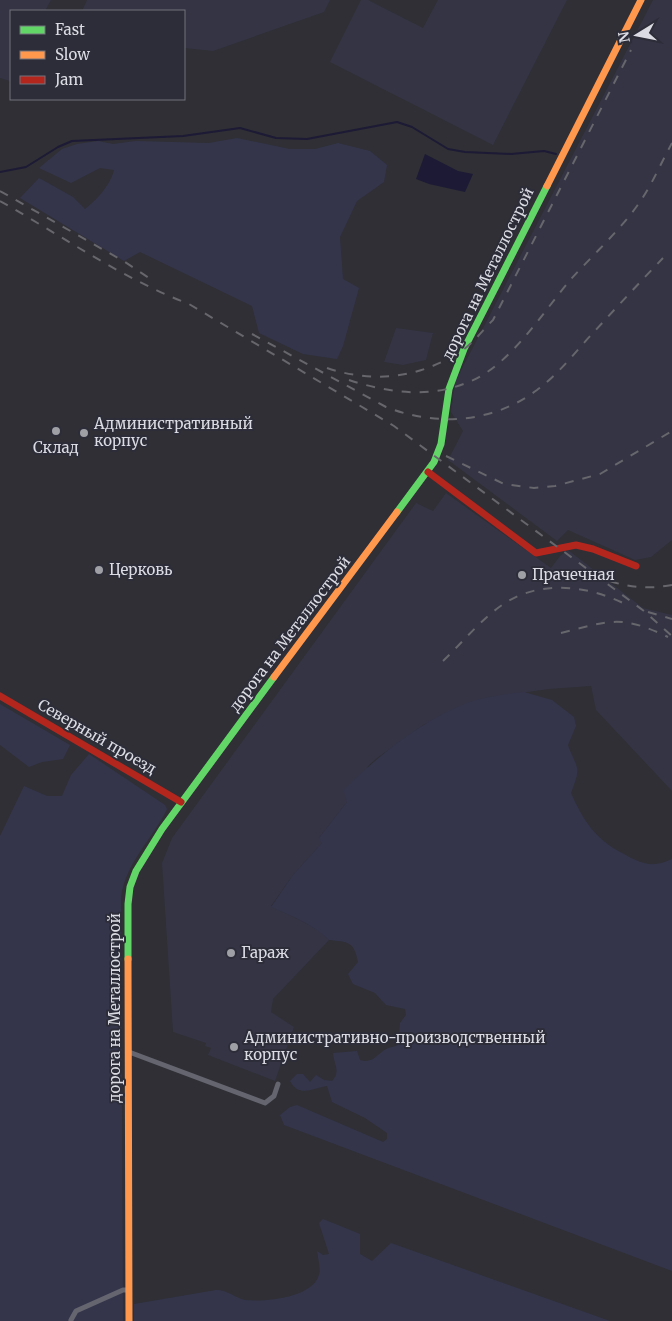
<svg xmlns="http://www.w3.org/2000/svg" width="672" height="1321" viewBox="0 0 672 1321" font-family="Merriweather,serif">
  <rect width="100%" height="100%" fill="#2f2f35"/>
  <!-- built -->
  <path fill="#343445" d="M0 0H51L45 11H11L10 81 0 78Z
    M87 0H330L324 12 213 51 184 48V11H82Z
    M361 0H368L423 28 438 0H567L493 145 330 62Z
    M653 0H672V540L651 557 635 560 568 530 557 541 448 460 463 431 451 412 455 382Z
    M396 328 433 333 426 360 403 365 384 362Z
    M446 493 551 568 560 556 568 550 643 608 672 615V791L596 710 591 686 549 689 492 697 425 724 377 758 369 765 347 802 319 838 323 842 293 875 271 906 300 920 320 931 329 940 273 999 271 1012 294 1027 275 1081 208 1055 211 1048 205 1046 206 1043 173 1032 162 863 172 838 416 503 433 511Z"/>
  <!-- green -->
  <path fill="#34354b" d="M237 138 290 149H315L338 143 370 151 387 165 384 182 357 201 340 237 343 279 359 288 343 346 337 359 303 354 259 333 252 306 140 252 124 261 20 198 39 178 73 197 85 209C97 200 111 184 114 170L100 168 71 183 39 168 62 149 77 144 98 141 113 144 136 141 209 143Z
    M524 692 552 700 574 717 576 726 568 745C577 770 582 765 571 793 583 820 595 839 622 853 640 863 652 869 672 859V1271L284 1125 280 1115 290 1107 297 1105 383 1142 387 1139V1133L365 1118 332 1102 327 1086C313 1088 299 1098 290 1081L297 1074H303L310 1082 316 1075 324 1080 332 1081C341 1071 334 1065 333 1053L357 1051 360 1060C373 1064 377 1054 386 1049 390 1047 394 1047 398 1045L400 1023 406 1015 405 1009 386 1005 375 993 353 984 348 974 358 962C354 941 348 942 329 940 313 924 292 916 271 907L293 875 322 843 319 838 347 802 344 790C380 754 422 720 470 702 487 696 507 694 524 692Z
    M0 704 70 745 63 759 42 762 29 767 0 745Z
    M89 754 165 805 167 809C152 840 126 862 121 897L123 1321H0V836L24 786 47 796H62L71 775Z
    M323 1219 360 1234V1254L372 1261 391 1243 610 1321H134V1304L216 1290C228 1290 235 1298 245 1300 266 1302 312 1298 319 1275 321 1269 318 1258 317 1251L323 1255 329 1254 319 1223Z"/>
  <!-- water -->
  <path fill="#1c1a35" d="M425 154 458 171 473 174 465 192 429 184 416 179Z"/>
  <g fill="none" stroke-linecap="round" stroke-linejoin="round">
    <!-- stream -->
    <path stroke="#1c1a35" stroke-width="2" d="M0 172 26 167 58 147 72 141 183 136 240 128 276 138 307 139 397 122 412 127 448 149 465 152 511 154 544 151 556 154"/>
    <!-- street -->
    <path stroke="#656570" stroke-width="5" d="M129 1052 265 1103 274 1096 278 1084
      M71 1320 76 1311 123 1290H129"/>
    <!-- fast -->
    <path stroke="#63d668" stroke-width="7" d="M397 512 434 462 441 444 449 389 464 349 547 186
      M128 959V904L130 887 136 871 162 829 274 677"/>
    <!-- slow -->
    <path stroke="#ff974d" stroke-width="7" d="M547 186 641 0
      M274 677 397 512
      M128 959 129 1321"/>
    <!-- jam -->
    <path stroke="#b3261e" stroke-width="7" d="M428 472 536 553 576 545 593 549 636 566
      M0 696 181 802"/>
    <!-- rail -->
    <path stroke="#66666c" stroke-width="2" stroke-dasharray="9 9" stroke-linecap="butt" d="M0 191 125 262 155 282
      M0 201C62 236 123 279 189 304L394 426 644 611 672 636
      M252 334 386 407C437 427 493 423 537 390 559 374 575 352 593 333 616 308 639 283 663 258
      M327 368C375 384 420 378 463 350 474 342 483 330 493 320L631 50
      M349 380C389 393 431 399 471 381 511 364 543 312 571 279 593 255 618 232 637 206 651 187 661 163 672 143
      M446 456 504 484 534 488 555 486 600 474 672 431
      M610 581C631 588 650 589 672 585
      M648 612 672 619
      M561 633C610 621 620 614 668 637
      M443 661C463 642 482 618 505 603 543 579 590 586 627 605"/>
  </g>
  <!-- markers -->
  <g fill="#9f9fa6" stroke="#2c2d38" stroke-width="2">
    <circle cx="56" cy="431" r="5"/>
    <circle cx="84" cy="433" r="5"/>
    <circle cx="99" cy="570" r="5"/>
    <circle cx="522" cy="575" r="5"/>
    <circle cx="231" cy="953" r="5"/>
    <circle cx="234" cy="1047" r="5"/>
  </g>
  <g text-anchor="middle" stroke-width="4" stroke-linejoin="round" paint-order="stroke">
    <!-- street labels -->
    <g font-size="15" fill="#dbdce3" stroke="#2c2d38">
      <text transform="translate(488 274) rotate(-64)" y="5">дорога на Металлострой</text>
      <text transform="translate(290 634) rotate(-53)" y="5">дорога на Металлострой</text>
      <text transform="translate(97 737) rotate(30)" y="5">Северный проезд</text>
      <text transform="translate(115 1008) rotate(-90)" y="5">дорога на Металлострой</text>
    </g>
    <!-- poi labels -->
    <g font-size="15" fill="#dbdce3" stroke="#2c2d38" text-anchor="start">
      <text x="94" y="429">Административный<tspan x="94" dy="17">корпус</tspan></text>
      <text x="56" y="453" text-anchor="middle">Склад</text>
      <text x="109" y="575">Церковь</text>
      <text x="532" y="580">Прачечная</text>
      <text x="241" y="958">Гараж</text>
      <text x="244" y="1043">Административно-производственный<tspan x="244" dy="17">корпус</tspan></text>
    </g>
  </g>
  <!-- legend -->
  <rect x="10" y="10" width="175" height="90" fill="#2c2d38" stroke="#72737c"/>
  <rect x="20" y="26" width="25" height="8" fill="#63d668" stroke="#72737c"/>
  <text x="55" y="35" font-size="15" fill="#dbdce3">Fast</text>
  <rect x="20" y="51" width="25" height="8" fill="#ff974d" stroke="#72737c"/>
  <text x="55" y="60" font-size="15" fill="#dbdce3">Slow</text>
  <rect x="20" y="76" width="25" height="8" fill="#b3261e" stroke="#72737c"/>
  <text x="55" y="85" font-size="15" fill="#dbdce3">Jam</text>
  <!-- north arrow -->
  <g transform="translate(637 35) rotate(260)" stroke="#2c2d38" stroke-width="4" paint-order="stroke">
  <path d="M0-4L9 19L0 12L-9 19Z" fill="#dbdce3"/>
  <text y="-8" font-size="14" font-weight="bold" text-anchor="middle" fill="#dbdce3">N</text>
  </g>
</svg>
